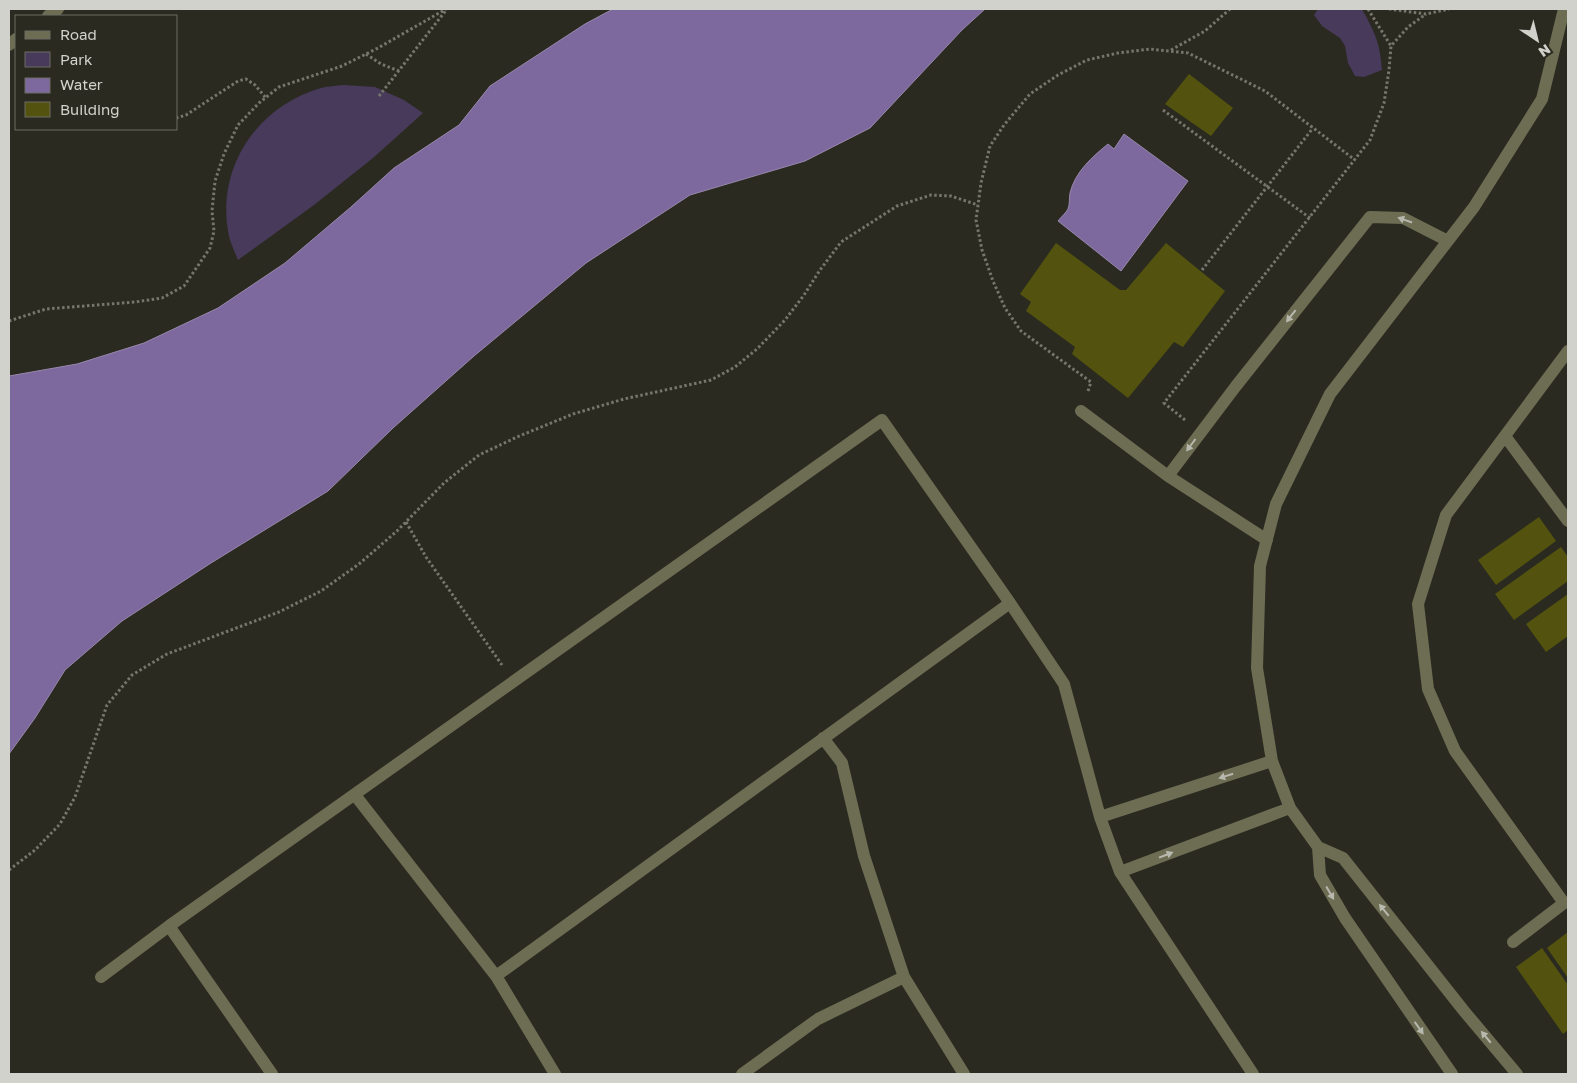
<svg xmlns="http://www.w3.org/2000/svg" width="1577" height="1083" viewBox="0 0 1577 1083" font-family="'Golos Text',sans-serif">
  <rect width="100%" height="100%" fill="#2a2a20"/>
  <!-- green -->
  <path fill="#473a5a" d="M1318 9H1362C1375 33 1380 42 1382 70L1364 77 1355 76 1348 63 1345 46 1340 38 1322 26 1314 15Z
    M344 85 375 87 404 100 423 113 373 158 314 205 238 260C234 250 229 240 228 231 217 166 258 106 321 88 328 86 336 86 344 85Z"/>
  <!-- water -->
  <path fill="#7e699f" stroke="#9788ac" d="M613 9H985L962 30 870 128 805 161 690 195 586 263 474 356 393 428 328 491 211 563 122 621 65 670 35 718 9 754V376L77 364 144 343 218 308 285 263 351 207 394 168 459 125 490 86 585 24Z
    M1124 134 1188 181 1121 271 1058 221C1061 217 1066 213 1068 209 1070 204 1069 198 1070 193 1075 172 1092 157 1108 144L1114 149Z"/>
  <!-- building -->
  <path fill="#53530f" d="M1189 74 1233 108 1211 136 1165 104Z
    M1056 243 1120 290H1126L1166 243 1225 291 1183 347 1174 342 1128 398 1072 354 1075 347 1026 311 1031 302 1020 294Z
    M1539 517 1556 541 1496 585 1478 560Z
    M1561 547 1568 557V581L1514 620 1495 594Z
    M1568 594V636L1546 652 1526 624Z
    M1568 932V978L1547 948Z
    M1542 948 1568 985V1030L1563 1034 1516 967Z"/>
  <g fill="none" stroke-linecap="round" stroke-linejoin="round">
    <!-- path -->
    <path stroke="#76766d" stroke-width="3" stroke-dasharray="2.5 2.5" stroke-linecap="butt" d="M1368 9 1391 46
      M1389 9 1426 14 1449 9
      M1171 50 1205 31 1230 9
      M366 54 381 64 399 71
      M379 96 447 9
      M1163 110 1310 218
      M176 118 186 115 238 81 246 79 255 85 266 98
      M1202 270 1313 128
      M9 321 46 309 135 302 162 298 184 286 210 248 214 231 212 211 215 181 224 154 238 125 259 103 279 87 342 66 378 48 446 9
      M1088 391 1091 382 1021 331 1005 308 993 281 982 250 976 220 981 183 990 146 1004 125 1030 94 1058 75 1087 60 1118 53 1150 49 1188 53 1265 91 1355 160
      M1185 420 1164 403 1370 140 1384 103 1389 70 1391 46 1408 27 1426 14
      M406 522 426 557 502 665
      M9 870 35 850 60 824 75 797 107 705 132 675 167 654 279 612 321 591 359 564 397 531 444 483 479 455 517 437 573 414 624 399 711 380 735 367 757 349 785 320 804 295 820 270 841 242 897 206 931 195 951 196 978 205"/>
    <!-- minor -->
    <path stroke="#6c6d53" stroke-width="12" d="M48 16 58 9
      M9 45 16 39
      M1081 411 1168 476 1267 540
      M1505 436 1568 521
      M1168 476 1236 386 1370 217 1403 218 1448 241
      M823 738 842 763 864 856 904 977 964 1074
      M355 795 496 976 555 1074
      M1100 817 1272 761
      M1318 847 1320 875 1345 918 1452 1074
      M1120 872 1290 808
      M169 926 272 1074
      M1513 942 1564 903 1455 751 1428 689 1418 604 1446 515 1568 351
      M496 976 1010 603
      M101 977 169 926 882 420 1010 603 1064 684 1100 817 1120 872 1253 1074
      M742 1074 818 1019 904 977
      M1517 1074 1464 1011 1343 858 1318 847 1290 808 1272 761 1257 668 1260 566 1276 504 1330 394 1474 207 1542 99 1564 9"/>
  </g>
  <!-- one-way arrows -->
  <defs><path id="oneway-solid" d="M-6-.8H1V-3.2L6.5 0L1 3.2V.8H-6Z" transform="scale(1.25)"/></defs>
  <g fill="#b8b9ae">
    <use href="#oneway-solid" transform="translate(1405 220) rotate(-161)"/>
    <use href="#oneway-solid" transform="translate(1291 316) rotate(128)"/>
    <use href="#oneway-solid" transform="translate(1191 445) rotate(127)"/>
    <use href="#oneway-solid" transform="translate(1226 776) rotate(162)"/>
    <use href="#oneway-solid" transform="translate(1166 855) rotate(-21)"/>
    <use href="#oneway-solid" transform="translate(1330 893) rotate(60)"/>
    <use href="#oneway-solid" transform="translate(1384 910) rotate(-129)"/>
    <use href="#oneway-solid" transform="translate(1419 1028) rotate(55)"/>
    <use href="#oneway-solid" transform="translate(1486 1037) rotate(-130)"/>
  </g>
  <!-- border -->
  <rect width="1577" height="1083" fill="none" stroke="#d2d2cc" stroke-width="20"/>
  <!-- legend -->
  <rect x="15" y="15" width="162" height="115" fill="#2a2a20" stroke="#6d6d65"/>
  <rect x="25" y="31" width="25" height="8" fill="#6c6d53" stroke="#6d6d65"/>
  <text x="60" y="40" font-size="15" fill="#d2d2cc">Road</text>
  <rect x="25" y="52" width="25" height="15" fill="#473a5a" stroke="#6d6d65"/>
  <text x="60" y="65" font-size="15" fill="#d2d2cc">Park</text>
  <rect x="25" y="78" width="25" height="15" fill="#7e699f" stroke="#6d6d65"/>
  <text x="60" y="90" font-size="15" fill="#d2d2cc">Water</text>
  <rect x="25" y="102" width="25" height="15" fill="#53530f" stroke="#6d6d65"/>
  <text x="60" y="115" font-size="15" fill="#d2d2cc">Building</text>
  <!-- north arrow -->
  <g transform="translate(1537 40) rotate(145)" stroke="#2a2a20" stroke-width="4" paint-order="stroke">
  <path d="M0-4L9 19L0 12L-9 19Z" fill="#d2d2cc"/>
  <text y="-8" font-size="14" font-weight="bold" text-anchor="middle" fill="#d2d2cc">N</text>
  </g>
</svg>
